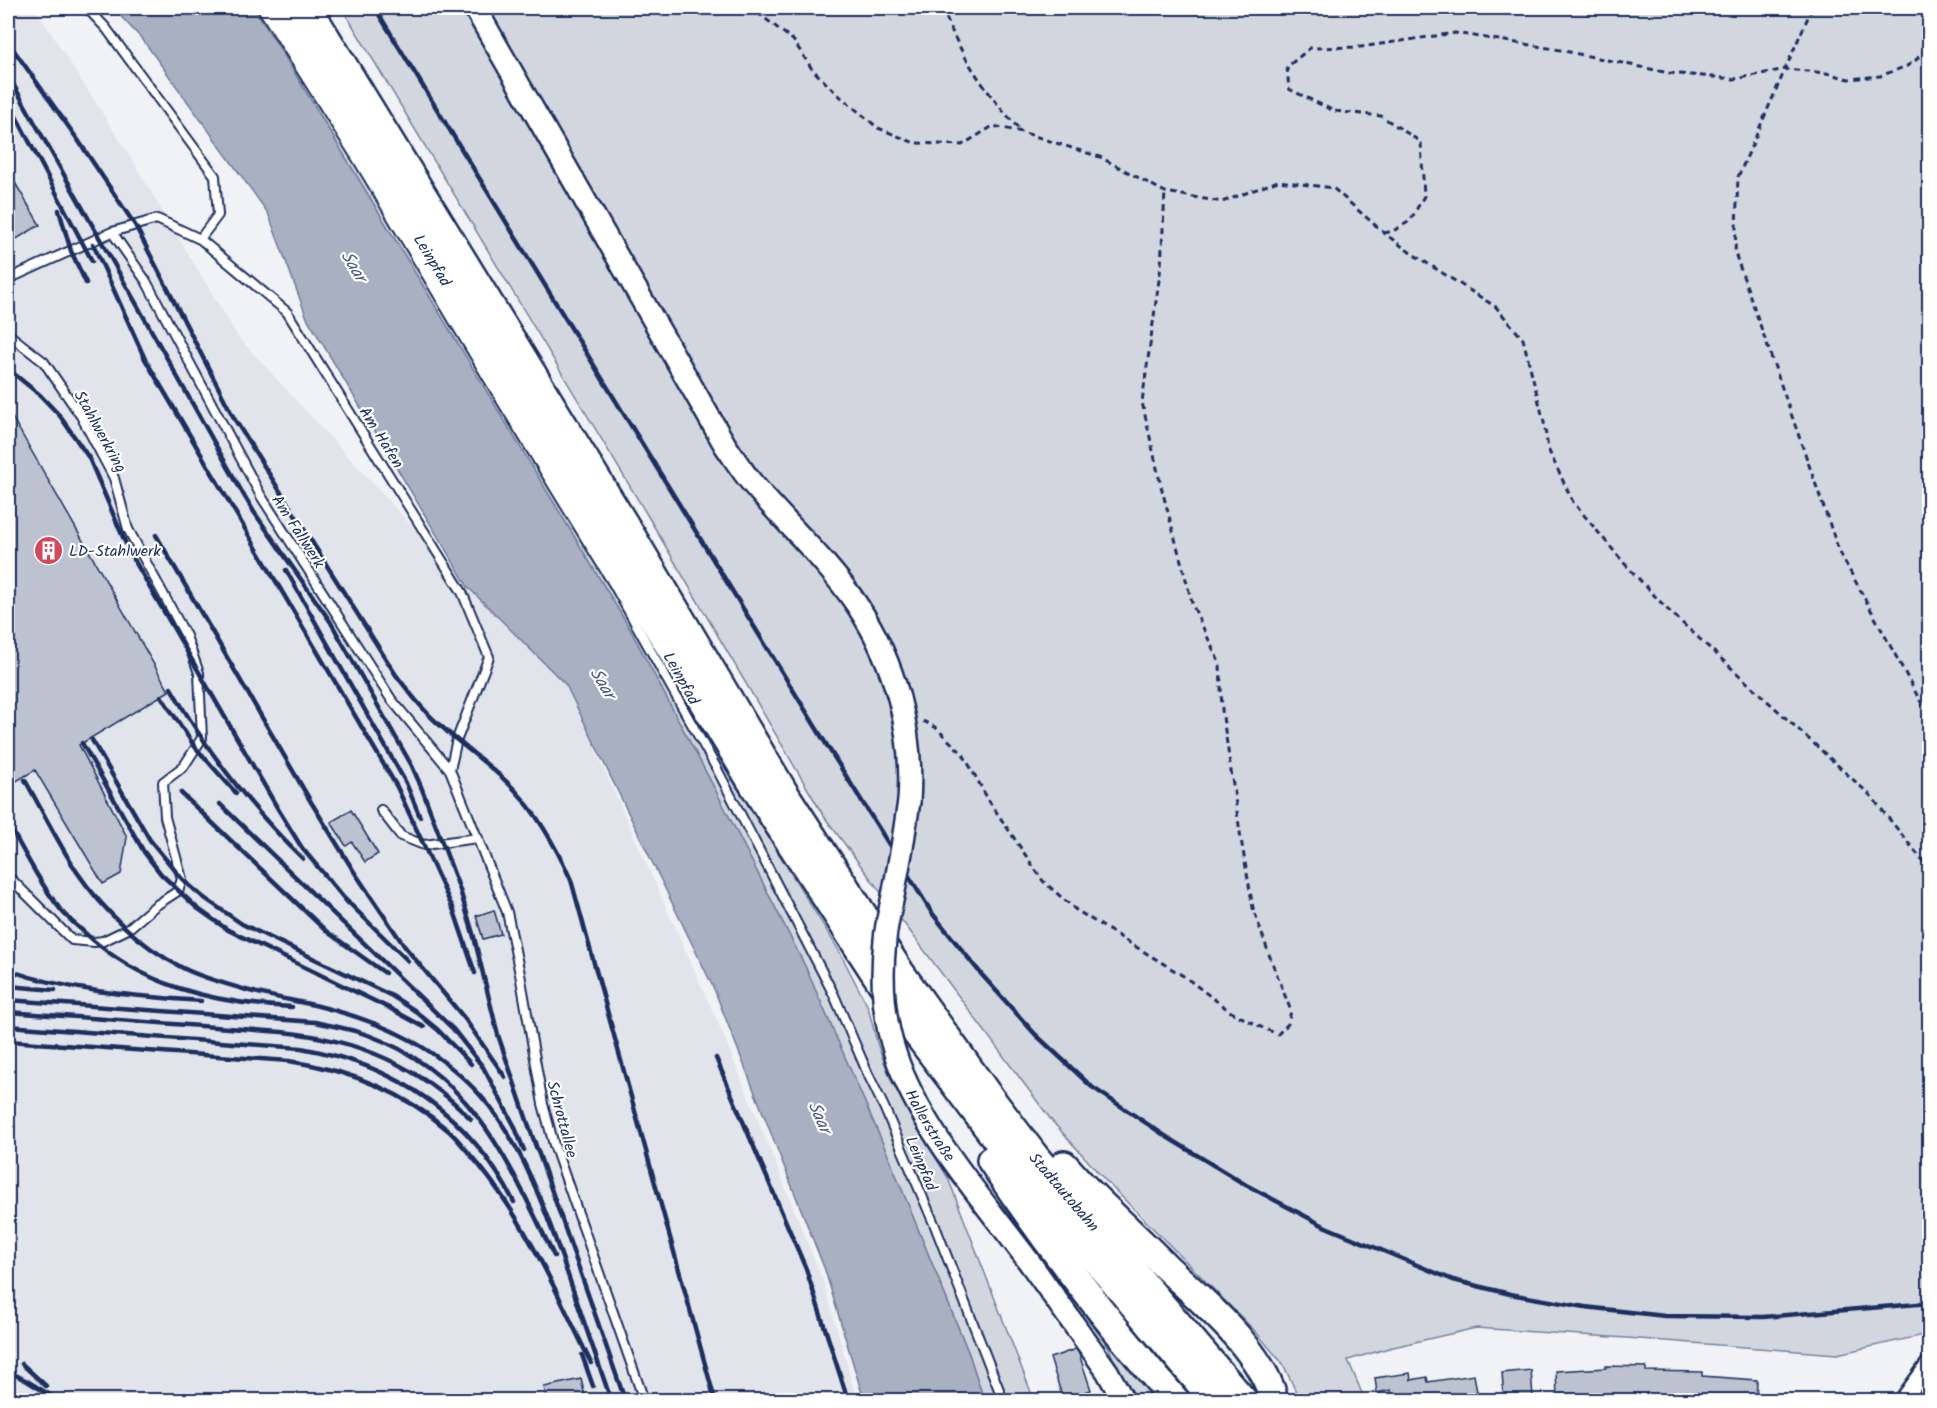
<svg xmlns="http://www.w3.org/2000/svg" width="1937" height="1408" viewBox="0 0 1937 1408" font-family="Kalam,sans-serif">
  <rect width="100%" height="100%" fill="#f1f2f5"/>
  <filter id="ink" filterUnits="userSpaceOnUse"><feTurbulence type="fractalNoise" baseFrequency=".0167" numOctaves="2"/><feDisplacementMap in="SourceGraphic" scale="12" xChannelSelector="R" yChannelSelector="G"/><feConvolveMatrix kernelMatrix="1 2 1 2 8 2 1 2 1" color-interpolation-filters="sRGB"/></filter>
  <g filter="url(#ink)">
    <!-- built -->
    <path fill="#e1e4ea" d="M8 8H35L126 150 238 337 468 587 566 685 723 1034 824 1283 857 1400H8Z"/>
    <!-- green -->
    <path fill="#d2d6df" stroke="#76829e" stroke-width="1.5" d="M254 8H263L595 561 837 947 868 1007 878 1046 892 1082 913 1120 948 1178 1034 1400H984L969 1354 887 1153 805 966 718 795 630 629 285 57Z
      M342 8H1929V1334L1837 1354 1627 1338 1476 1328 1389 1348 1348 1360 1364 1398 1361 1400H1300L1283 1364 1255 1331 1105 1180 1052 1121 823 815 649 518Z
      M1073 1299 1158 1400H1134L1116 1366 1109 1348Z"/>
    <!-- water -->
    <path fill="#a8b0c2" stroke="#707c9a" stroke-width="1.5" d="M113 8H254L285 57 630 629 718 795 805 966 887 1153 969 1354 984 1400H864L825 1270 714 989 566 685 468 587 307 318 268 213 143 40Z"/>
    <!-- building -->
    <path fill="#bcc2d0" stroke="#1b2f5e" stroke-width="1.5" d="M8 171 40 225 8 244Z
      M8 410 169 691 79 745 127 837 121 874 103 884 35 770 8 786Z
      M351 810 378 854 365 862 352 842 346 846 331 822Z
      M494 910 501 934 483 939 476 916Z
      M1076 1349 1079 1354 1091 1390 1063 1399 1050 1358Z
      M1606 1366 1646 1367V1371L1702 1372V1376L1757 1380 1756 1401 1612 1396V1394L1557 1397 1556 1371 1606 1368Z
      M1531 1370 1533 1397 1504 1399 1502 1373Z
      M1410 1373 1411 1380 1427 1377 1428 1382 1474 1375 1478 1397 1455 1401H1393L1391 1390 1377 1393 1375 1378Z
      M581 1379 586 1401H547L544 1387Z"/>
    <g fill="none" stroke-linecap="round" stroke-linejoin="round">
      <defs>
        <path id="lane" d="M87 8 106 28 215 176 218 215 200 239
          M262 8 356 157 505 407 614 585 717 769 834 995 868 1074 884 1107 935 1226 1003 1400
          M112 232 157 219 200 239 287 312 462 592 489 657 457 739 450 770
          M8 279 112 232 146 281 261 496 391 699 450 770 507 912 520 974 543 1104 554 1145 644 1400
          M8 334 44 362 81 416 114 478 128 529 186 636 199 673 202 738 184 766 163 782 165 817 182 879 178 891 155 906 128 929 103 941 95 942 72 940 12 880 8 882
          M381 810 401 836 424 845 478 838"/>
        <path id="street" d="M1903 1400 1930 1363"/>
        <path id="secondary" d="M475 8 725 445C734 458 742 471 752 483 786 524 827 560 857 605 895 662 914 732 909 801
          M1030 1263 1107 1371 1123 1400"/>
        <g id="highway">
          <path d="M282 8 764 802 873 970 905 1018 1022 1173 1214 1400"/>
          <path id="s1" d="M308 8 634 540 783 791 900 972 988 1095 1036 1158 1243 1400"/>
          <path d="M991 1160C1047 1244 1109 1324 1175 1400"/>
          <path d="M1064 1165 1081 1184C1109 1212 1138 1239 1166 1267 1203 1302 1262 1350 1274 1400"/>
        </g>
      </defs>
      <!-- lane casing -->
      <use href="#lane" stroke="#1b2f5e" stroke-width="12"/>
      <!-- street casing -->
      <use href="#street" stroke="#1b2f5e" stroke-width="20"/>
      <!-- secondary casing -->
      <use href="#secondary" stroke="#1b2f5e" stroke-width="26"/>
      <!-- highway casing -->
      <use href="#highway" stroke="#1b2f5e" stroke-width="32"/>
      <!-- path -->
      <path stroke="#1b2f5e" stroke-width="3" stroke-dasharray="6 4.5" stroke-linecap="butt" d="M748 8 758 13 793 40 812 69 835 92 878 128 915 143 962 145 993 126 1022 132 1100 157 1165 192 1222 202 1278 181 1333 188 1384 233 1411 253 1496 307 1523 339 1544 422 1548 449 1573 502 1624 563 1667 609 1871 796 1930 870
        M943 8C957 52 989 97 1021 131
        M1812 8 1738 177 1735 253 1839 551 1930 719
        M1384 233 1393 231 1410 221 1424 196 1421 142 1381 116 1334 111 1289 89 1287 67 1310 48 1361 47 1455 33 1555 49 1669 73 1735 79 1786 69 1826 73 1849 79 1880 76 1907 66 1916 60 1926 49 1930 43
        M923 721 935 727 963 754 989 801 1043 881 1076 910 1185 977 1231 1012 1265 1029 1278 1034 1288 1024 1291 1011 1270 957 1253 908 1241 839 1222 710 1220 664 1193 606 1161 486 1142 402 1161 266 1165 192"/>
      <!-- lane -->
      <use href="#lane" stroke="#fff" stroke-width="8"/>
      <!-- street -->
      <use href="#street" stroke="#fff" stroke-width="15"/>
      <!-- secondary -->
      <use href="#secondary" stroke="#fff" stroke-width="21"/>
      <!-- highway -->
      <use href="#highway" stroke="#fff" stroke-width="27"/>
      <!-- rail -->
      <path stroke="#1b2f5e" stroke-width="4.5" d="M375 8 831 752 932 913 982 975 1035 1034 1092 1087 1167 1137 1246 1185 1326 1227 1453 1280 1510 1294 1585 1307 1665 1316 1763 1317 1930 1303
        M8 42 78 140 135 225 235 420 396 675C410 693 424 712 442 727 466 749 493 767 515 790 539 816 557 849 571 880L715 1400
        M8 75 242 492 254 512 330 621 412 766 422 789 460 890 474 937 498 1035 536 1147
        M8 101 92 261
        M59 210 71 251 86 283
        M93 244 145 359 397 787 454 911
        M8 369 40 395 60 416 89 458 129 551 278 809 302 848 348 903
        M156 535 311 802 353 870 405 947 465 1019 505 1077
        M286 570 406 783 420 817
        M171 688C206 750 252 809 303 859
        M161 696 195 747 236 793
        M92 740 150 840 182 879 203 897 242 924 392 996 414 1010 438 1030 471 1064
        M82 743 144 852 161 874 197 908 228 930 391 1009 424 1027
        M25 780C42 810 58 843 77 872 103 910 140 946 181 967 201 978 225 983 246 990 271 997 297 1001 322 1007 385 1023 435 1046 480 1095 522 1141 548 1217 568 1275 582 1317 597 1359 611 1400
        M181 793 326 931 385 973
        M220 804 453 1029 483 1067 514 1125 524 1150
        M8 823C24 852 40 883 60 909 66 917 75 924 83 931 140 986 215 1004 292 1007
        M344 898 408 961
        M452 905 475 973
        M8 970C71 992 135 996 201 1001
        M8 986 55 990
        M8 1000 315 1022C333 1026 351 1029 368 1035 473 1073 509 1163 554 1256
        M8 1012 282 1032C356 1039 419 1065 471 1119
        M8 1026 301 1048C397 1065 469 1114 514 1202
        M8 1041 289 1061C348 1070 403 1091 449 1131 460 1141 469 1154 479 1165 527 1224 558 1295 591 1363
        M716 1058 806 1269 848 1400
        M534 1140 625 1400
        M582 1355 593 1386
        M22 1364 46 1386
        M8 1371 27 1381 58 1400
        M8 1391 32 1400"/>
      <defs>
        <g id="secondary-bridge">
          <path id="s2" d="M909 801C905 831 900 861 894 891 891 907 886 924 885 940 881 977 883 1017 895 1053 918 1126 984 1201 1030 1263"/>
        </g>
      </defs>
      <!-- secondary-bridge casing -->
      <use href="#secondary-bridge" stroke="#1b2f5e" stroke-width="26" stroke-linecap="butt"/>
      <!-- secondary-bridge -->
      <use href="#secondary-bridge" stroke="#fff" stroke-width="21"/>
    </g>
  </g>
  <!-- icons -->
  <defs>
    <symbol id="building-disc" viewBox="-11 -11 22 22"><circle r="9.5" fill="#d1495b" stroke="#fff"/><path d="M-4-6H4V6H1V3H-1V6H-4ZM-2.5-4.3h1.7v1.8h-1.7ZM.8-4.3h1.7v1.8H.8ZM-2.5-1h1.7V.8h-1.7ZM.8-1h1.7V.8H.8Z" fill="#fff"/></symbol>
  </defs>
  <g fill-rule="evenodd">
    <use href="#building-disc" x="32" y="534" width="33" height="33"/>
  </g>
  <g text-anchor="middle" stroke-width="4.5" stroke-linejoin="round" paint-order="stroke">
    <!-- street labels -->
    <g font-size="16" fill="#1b2f5e" stroke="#fff">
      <text transform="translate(433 260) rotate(59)" y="6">Leinpfad</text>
      <text transform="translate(101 431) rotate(61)" y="6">Stahlwerkring</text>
      <text transform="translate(382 437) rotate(58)" y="6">Am Hafen</text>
      <text transform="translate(299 531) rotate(57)" y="6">Am Fallwerk</text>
      <text transform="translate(682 678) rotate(61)" y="6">Leinpfad</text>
      <text transform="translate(563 1119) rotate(75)" y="6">Schrottallee</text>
      <text dy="6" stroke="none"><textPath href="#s2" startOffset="336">Hallerstraße</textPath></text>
      <text transform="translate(922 1163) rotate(67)" y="6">Leinpfad</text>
      <text dy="6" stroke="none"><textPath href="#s1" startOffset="1406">Stadtautobahn</textPath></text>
    </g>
    <!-- poi labels -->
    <g font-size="16" fill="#1b2f5e" stroke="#fff" text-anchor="start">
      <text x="69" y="556">LD-Stahlwerk</text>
    </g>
    <!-- water labels -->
    <g font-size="18" font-style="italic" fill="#4c5c81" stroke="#fff">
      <text transform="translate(354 266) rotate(59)" y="6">Saar</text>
      <text transform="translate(603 683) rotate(59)" y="6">Saar</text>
      <text transform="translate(820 1117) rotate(66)" y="6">Saar</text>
    </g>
  </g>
  <!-- margin -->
  <rect width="1937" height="1408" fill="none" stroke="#fff" stroke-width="30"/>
  <rect x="15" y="15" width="1907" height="1378" fill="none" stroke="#1b2f5e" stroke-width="2" filter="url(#ink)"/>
</svg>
